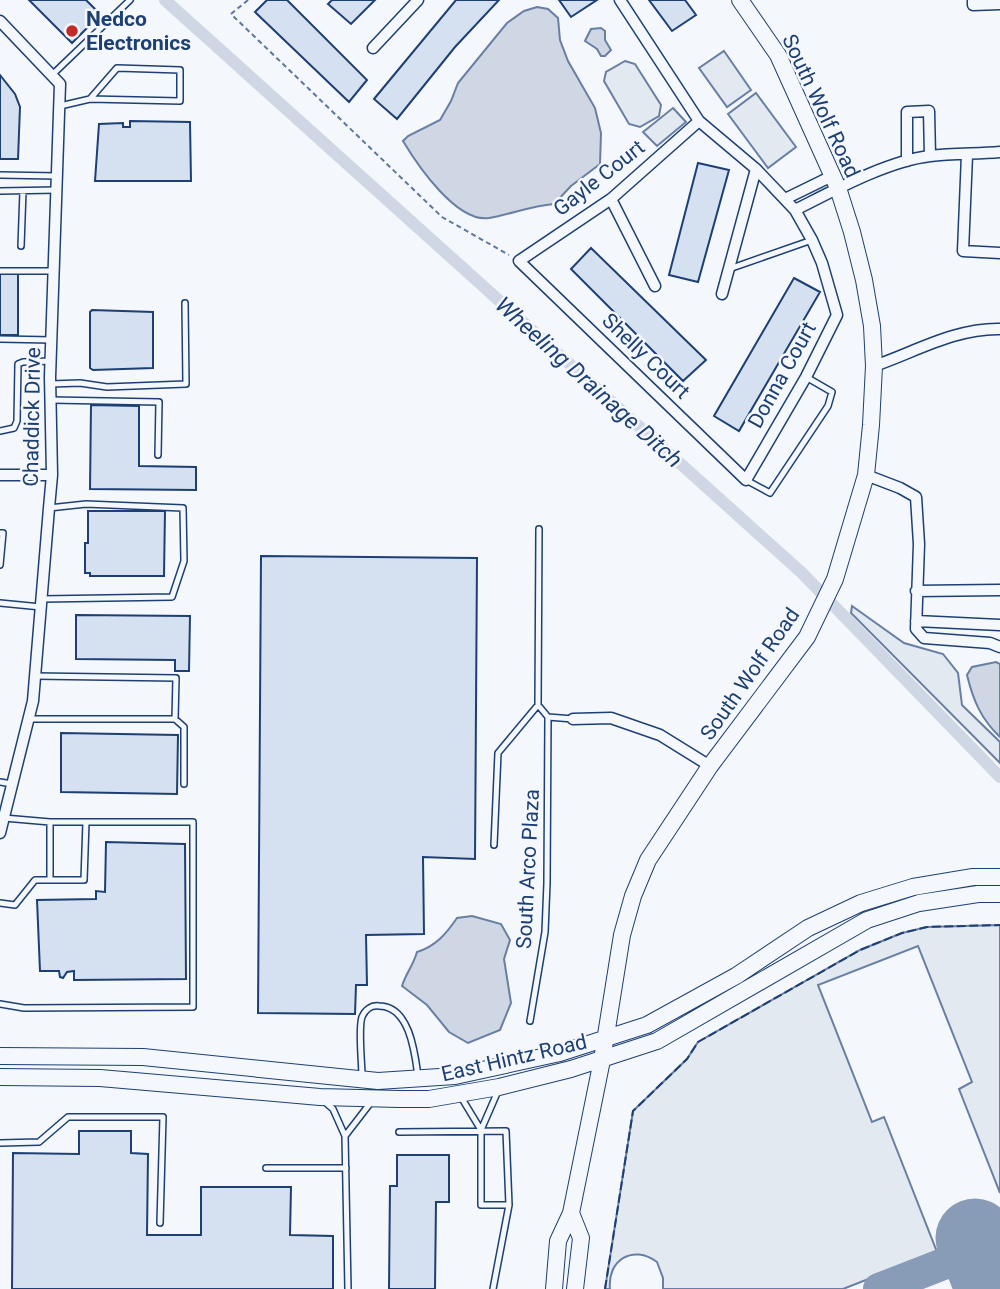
<svg xmlns="http://www.w3.org/2000/svg" width="1000" height="1289" viewBox="0 0 1000 1289" font-family="Roboto,sans-serif">
  <rect width="100%" height="100%" fill="#f4f7fb"/>
  <!-- green -->
  <path fill="#e3e9f0" stroke="#687fa3" stroke-width="2" d="M724 51 751 90 727 107 699 68Z
    M625 61 635 64 661 105 659 116 640 127 629 124 604 81 606 72Z
    M756 93 796 147 768 168 728 114Z
    M673 108 686 122 657 146 643 132Z
    M852 606 904 643 943 654 958 673 962 705 1000 742V763L851 613Z
    M1000 925V1193L959 1089 972 1082 918 946 818 985 872 1122 884 1117 937 1252 843 1289H663V1278L657 1262C633 1244 607 1260 610 1289H605L633 1111 687 1059 698 1042 860 950 902 933 927 927Z"/>
  <!-- water -->
  <path fill="#cfd7e4" stroke="#687fa3" stroke-width="2" d="M537 7 548 9 558 18 560 40 568 61 595 108 601 133 600 164 571 186 554 204C531 206 511 214 489 218 457 223 418 166 403 141L408 136 440 120 451 101 458 83 507 23 524 11Z
    M601 28 605 31V40L611 50 605 56H601L597 49 585 41 591 29Z
    M996 662 1000 664V737C981 719 973 700 967 675L972 667Z
    M472 916 501 924 510 940 504 959 511 1003 500 1030 468 1043 449 1032 427 1005 402 986C406 973 413 966 417 952 436 946 446 934 457 918Z"/>
  <g fill="none" stroke-linecap="round" stroke-linejoin="round">
    <!-- canal -->
    <path stroke="#cfd7e4" stroke-width="12" d="M165 0 802 573 1000 777"/>
    <!-- taxiway -->
    <path stroke="#889bb7" stroke-width="32" d="M879 1289 1000 1242"/>
    <!-- runway -->
    <path stroke="#889bb7" stroke-width="79" d="M975 1238 995 1289"/>
  </g>
  <!-- building -->
  <path fill="#d5e0f0" stroke="#1d3f73" stroke-width="2" d="M29 0H86L96 10V19L72 43Z
    M267 0H287L367 80 349 102 255 12Z
    M332 0H375L351 24 328 4Z
    M456 0H499L455 47 397 119 374 99Z
    M559 0H597L571 17Z
    M649 0H685L696 15 672 31Z
    M0 75 15 94 20 107 18 159H0Z
    M130 121 190 122 191 181H95L99 124 123 123V127H130Z
    M698 163 729 170 698 282 669 275Z
    M591 248 706 360 683 381 571 269Z
    M0 272H18V335H0Z
    M794 278 820 292 739 431 714 416Z
    M92 310 153 312V368L93 370 90 368V312Z
    M91 405 139 406V466L196 467V490L90 489Z
    M88 511H165L164 576H90V573H85V543H88Z
    M261 556 477 558 475 859 423 857 424 934 366 935 367 985H356L355 1014 258 1013Z
    M76 615 190 616 189 671H175V660L76 659Z
    M61 733 178 735 177 794 61 792Z
    M106 842 185 844 186 979 74 980V971L67 972 63 978 60 977 59 971H40L37 900 96 899V891L105 892Z
    M79 1131H131V1153L148 1154 147 1235H201V1187H291L290 1235 333 1236V1289H12L13 1153 79 1154Z
    M397 1155H449V1202H436L435 1289H389L390 1186H397Z"/>
  <g fill="none" stroke-linecap="round" stroke-linejoin="round">
    <defs>
      <path id="service" d="M52 75 130 0
        M60 106 90 99 180 101V70L117 68 90 99
        M0 175 57 176
        M0 191 57 190
        M21 246 23 191
        M729 269 812 240
        M0 271H54
        M0 339 52 340
        M50 384 80 383 107 387 186 384 185 303
        M51 400 159 402 158 455
        M0 431 14 428 17 421 18 364 23 362 51 361
        M746 480 770 493 828 406 832 392 806 377
        M539 529 538 705 548 717 573 719
        M0 533H3L0 565
        M42 599 172 597 184 561 183 508 86 504 49 508
        M0 603 41 607
        M29 719H175L176 678 35 676
        M175 719 184 727V784
        M0 782 12 784
        M50 822V880
        M494 845 498 753 538 705
        M0 903 15 905 35 880H84L86 822
        M0 1004 24 1008 193 1007V822H50L4 818
        M530 1021 545 932 547 883 548 717
        M362 1077C362 1063 358 1028 362 1017 365 1010 371 1005 379 1006 410 1006 415 1054 418 1076
        M461 1097 481 1130 498 1091
        M325 1102 333 1109 345 1136 372 1101
        M481 1130V1205H509
        M399 1132 506 1131 509 1205 493 1289
        M345 1136 348 1289
        M0 1143 39 1142 68 1117H163L160 1223
        M266 1168H346"/>
      <path id="minor" d="M620 0 699 121 756 169 795 210 812 240 822 263 837 315 806 377 746 480 519 261 611 199 699 121
        M973 0V5L1000 4
        M0 21 60 84 50 377 52 475 49 508 33 701 0 833
        M373 48 418 0
        M967 155 963 251 1000 253
        M907 161V112L929 111 930 156
        M611 199 655 286
        M785 199 832 176
        M795 210C833 191 887 161 930 156 953 153 977 154 1000 152
        M722 294 756 169
        M874 366C915 352 955 328 1000 329
        M0 475H52
        M866 475 900 488 916 497 919 544 916 629 924 638 990 643 1000 647
        M916 591 1000 590
        M916 621 1000 625
        M573 719 611 718 660 735 710 766"/>
      <path id="secondary" d="M0 1056 143 1057 378 1081 455 1076 560 1053 647 1025 736 976 808 928 861 903 913 887 973 877H1000
        M0 1077 100 1078 320 1097 399 1099H429L499 1087 571 1069 657 1041 867 920 919 903 978 894H1000
        M571 1213 581 1238 575 1289
        M554 1289 558 1241 571 1213 602 1060 622 935 633 896 648 860 710 766 807 637 835 579 866 475 871 425 874 366 872 326 864 280 852 232 838 188 778 55 740 0"/>
    </defs>
    <!-- service casing -->
    <use href="#service" stroke="#1d3f73" stroke-width="8"/>
    <!-- minor casing -->
    <use href="#minor" stroke="#1d3f73" stroke-width="13"/>
    <!-- secondary casing -->
    <use href="#secondary" stroke="#1d3f73" stroke-width="18"/>
    <!-- path -->
    <path stroke="#5e769c" stroke-width="2" stroke-dasharray="5 3.5" stroke-linecap="butt" d="M248 0 231 14 442 217 509 255"/>
    <!-- service -->
    <use href="#service" stroke="#f4f7fb" stroke-width="5"/>
    <!-- minor -->
    <use href="#minor" stroke="#f4f7fb" stroke-width="10"/>
    <!-- secondary -->
    <use href="#secondary" stroke="#f4f7fb" stroke-width="16"/>
    <!-- fence -->
    <path stroke="#1d3f73" stroke-width="2" stroke-dasharray="9 3.5" stroke-linecap="butt" d="M605 1289 633 1111 687 1059 698 1042 860 950 902 933 927 927 1000 925"/>
  </g>
  <!-- markers -->
  <circle fill="#c62828" stroke="#f4f7fb" stroke-width="2.5" cx="72" cy="31" r="7"/>
  <g text-anchor="middle" stroke-width="5" stroke-linejoin="round" paint-order="stroke">
    <!-- poi labels -->
    <g font-size="21" font-weight="bold" fill="#1d3f73" stroke="#f4f7fb" text-anchor="start">
      <text x="86" y="26">Nedco<tspan x="86" dy="24">Electronics</tspan></text>
    </g>
    <!-- street labels -->
    <g font-size="21" fill="#1d3f73" stroke="#f4f7fb">
      <text transform="translate(821 106) rotate(65)" y="7">South Wolf Road</text>
      <text transform="translate(599 178) rotate(-38)" y="7">Gayle Court</text>
      <text transform="translate(646 356) rotate(44)" y="7">Shelly Court</text>
      <text transform="translate(782 375) rotate(-61)" y="7">Donna Court</text>
      <text transform="translate(32 417) rotate(-89)" y="7">Chaddick Drive</text>
      <text transform="translate(750 674) rotate(-55)" y="7">South Wolf Road</text>
      <text transform="translate(528 869) rotate(-87)" y="7">South Arco Plaza</text>
      <text transform="translate(514 1058) rotate(-13)" y="7">East Hintz Road</text>
    </g>
    <!-- water labels -->
    <g font-size="23" font-style="italic" fill="#1d3f73" stroke="#f4f7fb">
      <text transform="translate(589 382) rotate(42)" y="8">Wheeling Drainage Ditch</text>
    </g>
  </g>
</svg>
